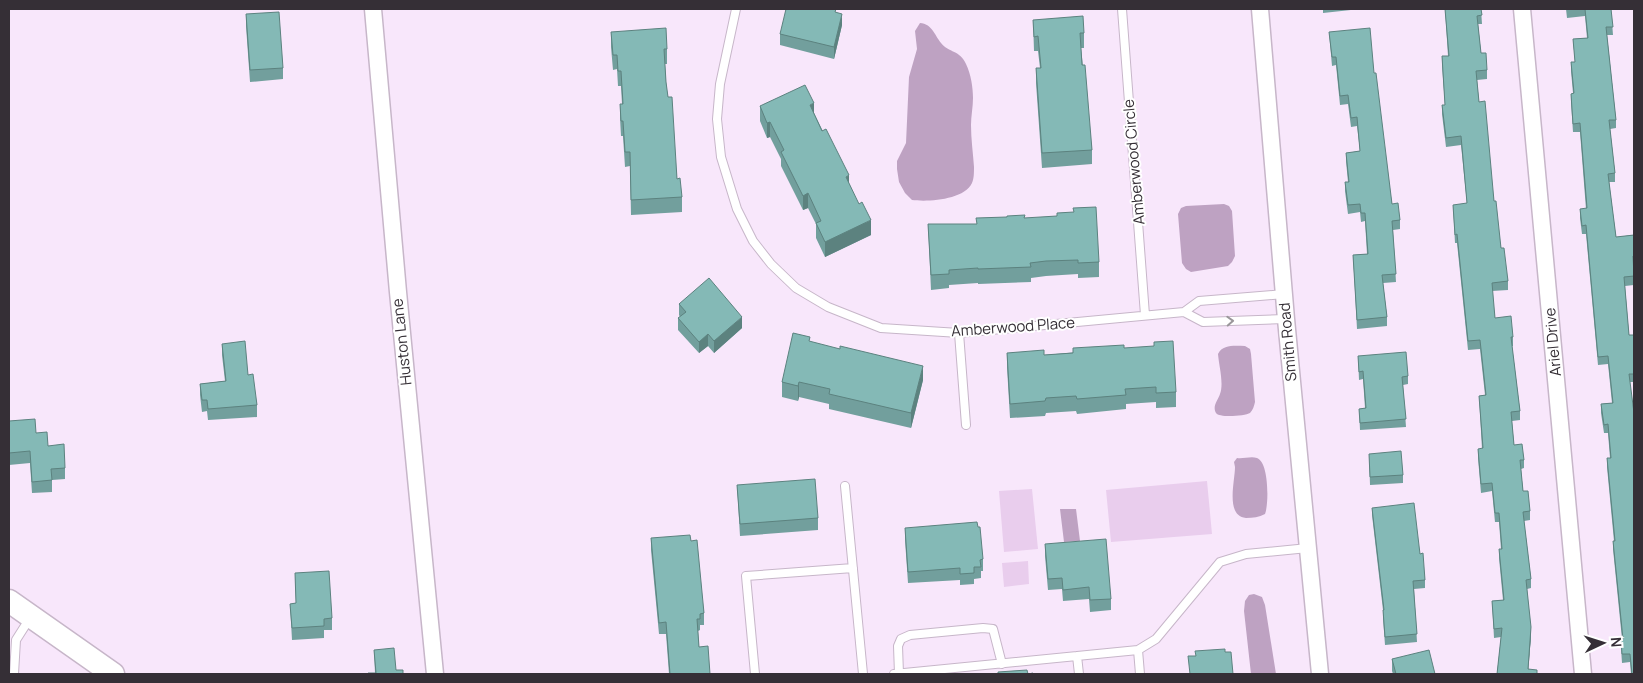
<svg xmlns="http://www.w3.org/2000/svg" width="1643" height="683" viewBox="0 0 1643 683" font-family="Manrope,sans-serif">
  <rect width="100%" height="100%" fill="#f8e7fb"/>
  <!-- green -->
  <path fill="#e9cded" d="M1207 481 1212 534 1111 542 1106 490Z
    M1032 489 1038 549 1004 552 999 491Z
    M1028 561 1029 584 1004 587 1002 563Z"/>
  <!-- water -->
  <path fill="#bea2c2" d="M920 23C932 24 934 34 941 43 949 53 960 50 966 64 971 74 973 88 973 98 973 107 971 116 971 125 971 139 973 153 974 167 974 172 974 179 972 183 964 200 928 202 912 200L905 193 899 182 897 169V161L906 143 909 77 917 49 915 31Z
    M1224 204 1229 206 1232 211 1235 256 1232 262 1228 266 1191 272 1186 269 1182 263 1178 214 1181 208 1186 206Z
    M1245 346 1250 349 1251 354 1255 402C1254 406 1253 410 1250 413 1245 416 1219 418 1216 413 1212 406 1218 400 1220 394 1224 383 1219 366 1218 354 1223 344 1235 346 1245 346Z
    M1237 458C1243 459 1251 456 1257 458 1269 462 1269 504 1265 514 1259 517 1253 518 1246 518 1225 516 1235 481 1235 467L1234 462Z
    M1060 509H1076L1080 541 1064 542Z
    M1254 594 1262 597 1265 605 1276 674H1251L1244 611 1245 601 1249 595Z"/>
  <g fill="none" stroke-linecap="round" stroke-linejoin="round">
    <defs>
      <path id="lane" d="M736 9 720 84 717 119 721 157 737 209 753 241 771 264 796 288 828 307 881 328 959 333 1184 312 1203 322 1286 319
        M1122 9 1145 315
        M1184 312 1199 301 1284 294
        M959 333 966 425
        M845 486 863 674
        M1138 650 1140 674
        M1077 656 1079 674
        M14 674 16 640 30 618
        M755 674 746 576 853 568
        M894 674 1138 650 1156 639 1220 562 1246 554 1308 548
        M899 674 898 646 901 639 910 635 983 628 993 629 1002 664"/>
      <path id="street" d="M373 9 398 292 435 674
        M1260 9 1286 319 1320 674
        M1522 9 1583 674"/>
      <path id="secondary" d="M9 601 113 674"/>
    </defs>
    <!-- lane casing -->
    <use href="#lane" stroke="#c7b6c9" stroke-width="10"/>
    <!-- street casing -->
    <use href="#street" stroke="#c7b6c9" stroke-width="19"/>
    <!-- secondary casing -->
    <use href="#secondary" stroke="#c7b6c9" stroke-width="25"/>
    <!-- lane -->
    <use href="#lane" stroke="#fff" stroke-width="8"/>
    <!-- street -->
    <use href="#street" stroke="#fff" stroke-width="16"/>
    <!-- secondary -->
    <use href="#secondary" stroke="#fff" stroke-width="22"/>
  </g>
  <!-- wall -->
  <path fill="#729f9d" d="M1323 9H1360L1323 13Z
    M1445 9H1481L1482 24H1478L1481 53 1487 70V79L1477 80 1479 102 1494 201 1501 248 1508 281V290L1492 291 1495 318 1513 337V346H1512L1520 411V420L1512 421 1514 445 1524 460V468L1521 469 1523 491 1530 511V520L1524 521 1531 579V588L1527 589 1531 636 1528 669 1537 674H1497L1501 637 1494 638 1492 601 1503 600 1499 558V549H1501L1499 522H1495L1492 491 1481 493 1478 458V449H1482L1479 396 1485 395 1480 349 1468 350 1457 243H1455L1453 205 1467 204 1461 145 1446 147 1442 114V105H1445L1442 65V56H1448Z
    M1566 9H1611L1613 35H1607L1616 120V128L1610 129 1615 173V182H1609L1616 237 1634 235V264H1633L1634 285 1625 286 1629 335H1634V382H1630L1634 674H1631L1630 662 1622 663 1621 648 1622 639 1613 549V541H1614L1607 467V458H1610L1608 433H1604L1601 413V404L1612 403 1608 364 1598 365 1586 234H1582L1580 218V209H1586L1580 132H1573L1571 102V94L1573 93 1571 71V62H1575L1573 39 1587 38 1585 16 1567 18Z
    M838 13 842 25 834 59 780 45V34Z
    M246 14 283 68V79L250 82 246 26Z
    M1033 20 1084 33V48H1081L1092 150V164L1042 168 1036 83V68H1040L1038 51H1034Z
    M611 32 667 49V64H665L666 82 677 179 682 197V212L631 215 630 166 625 167 623 136H621L620 118V104H622L621 86H618L617 69 613 70 611 47Z
    M1329 32 1374 73 1392 204 1400 220V229L1393 230 1396 282 1383 283 1387 317V326L1357 329 1353 255 1367 254 1365 221 1361 222 1360 212 1348 214 1345 191V182H1348L1346 161V153L1360 151 1357 126 1351 127 1348 104 1340 105 1336 65 1332 66Z
    M760 106 814 113 849 184 871 235 825 257 816 238V224L808 208 803 210 781 166V159L770 137 767 138 760 121Z
    M1024 218 1099 262V277L1078 278V274L1046 276 1031 278V282L978 284V283L949 285V288L931 290 928 224H976Z
    M679 304 742 328 714 353 708 346 699 353 678 330V318L680 317 679 315Z
    M810 342 923 380 911 428 829 409V404L799 397 798 401 782 397V382Z
    M222 344 248 375 257 405V417L208 420 207 411 202 412 200 395V384L225 381 222 355Z
    M1124 348 1176 392V407L1156 408V402L1126 404V409L1077 414 1076 411 1046 413 1045 416 1010 418 1007 367V353L1044 355Z
    M1358 356 1408 376V384L1403 385 1406 427 1360 430 1359 409 1365 408 1363 379 1359 380Z
    M9 421 36 433 48 446 65 468V479L52 480V492L32 493 30 463 9 465Z
    M1369 454 1403 475V483L1370 485Z
    M737 485 818 518V530L740 536Z
    M1372 508 1420 554 1425 580V588L1414 589 1417 642 1385 645 1383 618V610L1372 515Z
    M905 528 983 559V571H981V578L974 579V584L960 585V580L908 583 905 540Z
    M651 538 691 541 704 613V625H700V630L698 631 699 647 710 674H669L666 634H659L651 550Z
    M1045 544 1111 599V610L1090 612 1089 599 1063 601 1062 589 1048 590 1045 556Z
    M295 573 332 618V630H324V638L292 640 290 604 296 603Z
    M374 650 396 670 375 673Z
    M1392 659 1435 674H1393L1392 671Z"/>
  <!-- shaded-wall -->
  <path fill="#5c827f" d="M842 14V25L834 59V47Z
    M814 103V117L810 105Z
    M770 122V137L767 138V123Z
    M849 175V190L846 177Z
    M808 193V208L803 210V196Z
    M871 220V235L825 257V242Z
    M742 317V328L714 353V341Z
    M708 334V346L699 353V342Z
    M923 366V380L911 428V413Z
    M799 382V397L798 401V386Z
    M1531 627V636L1528 674V669Z"/>
  <!-- building -->
  <path fill="#84b9b6" stroke="#5c827f" d="M786 9H836L835 12 842 14 834 47 780 34Z
    M1445 9H1481L1482 15 1477 16 1481 53H1486L1487 70 1476 71 1479 102 1485 101 1494 201H1496L1501 248H1504L1508 281 1492 283 1495 318 1511 316 1513 337H1511L1520 411 1511 412 1514 445 1522 444 1524 460H1520L1523 491H1528L1530 511 1523 512 1531 579 1526 580 1531 627 1528 669 1537 670V674H1497L1502 628 1494 629 1492 601 1504 600 1499 549H1502L1499 513H1495L1492 483 1481 484 1478 449 1483 448 1479 396 1486 395 1480 340 1468 341 1457 234 1455 235 1453 205 1467 203 1461 136 1446 138 1442 105H1445L1442 56H1449Z
    M1585 9H1611L1613 27H1606L1616 120H1609L1615 173 1608 174 1616 237 1634 235V256H1633L1634 276 1624 277 1629 335H1634V374H1629L1634 413V674H1632L1630 654H1622L1621 639H1623L1613 541H1615L1607 458H1611L1608 424 1604 425 1601 404 1613 403 1608 356 1598 357 1586 225 1582 226 1580 209 1587 208 1580 123 1573 124 1571 94 1574 93 1571 62H1575L1573 39 1588 38Z
    M279 12 283 68 250 70 246 14Z
    M1083 16 1084 33H1080L1082 65H1085L1092 150 1042 153 1036 68H1041L1038 36 1034 37 1033 20Z
    M666 28 667 49H664L666 82 668 97H672L677 179 680 178 682 197 631 200 630 152H625L623 121H621L620 104H623L621 71H618L617 55H613L611 32Z
    M1370 28 1374 73H1376L1392 204 1398 203 1400 220 1392 221 1396 274 1382 275 1387 317 1357 320 1353 255 1368 254 1365 213H1361L1360 204 1348 205 1345 182H1349L1346 153 1360 151 1357 117 1351 118 1348 95 1340 96 1336 57H1332L1329 32Z
    M805 85 814 103 810 105 822 131 826 129 849 175 846 177 859 204 862 202 871 220 825 242 816 223 821 221 808 193 803 196 781 152 784 150 770 122 767 123 760 106Z
    M1096 207 1099 262 1078 263V260L1046 261 1030 263 1031 267 978 269V268L949 270V274L931 275 928 224H977L976 218 1007 217V216L1025 215 1024 218 1057 216V213L1074 212 1073 208Z
    M709 278 742 317 714 341 708 334 699 342 678 318 686 312 679 304Z
    M793 333 810 337 809 341 840 349V346L923 366 911 413 829 394 830 389 799 382 798 386 782 382Z
    M245 341 248 375 253 374 257 405 208 409 207 400H202L200 384 226 381 222 344Z
    M1173 341 1176 392 1156 393V387L1125 389 1126 395 1077 399 1076 396 1046 398 1045 401 1010 404 1007 353 1044 350V355L1073 353V348L1124 345V348L1154 346V342Z
    M1406 352 1408 376 1402 377 1406 419 1360 423 1359 409 1366 408 1363 371 1359 372 1358 356Z
    M35 419 36 433 47 432 48 446 64 444 65 468 51 469 52 480 32 482 30 451 9 453V421Z
    M1401 451 1403 475 1370 477 1369 454Z
    M815 479 818 518 740 524 737 485Z
    M1414 503 1420 554 1423 553 1425 580 1413 581 1417 634 1385 637 1383 610H1384L1372 508Z
    M977 522 978 527H980L983 559 980 560 981 567H974V573L960 574V568L908 572 905 528Z
    M690 535 691 541 697 540 704 613 700 614V619H697L699 647 708 646 710 674H670L666 622 659 623 651 538Z
    M1106 539 1111 599 1090 600 1089 587 1063 590 1062 578 1048 579 1045 544Z
    M329 571 332 618 324 619V626L292 628 290 604 296 603 295 573Z
    M394 648 396 670H403V674H368V673H376L374 650Z
    M1225 649V652H1231L1233 674H1190L1188 656H1196L1195 651Z
    M1429 650 1435 674H1396L1392 659Z
    M1027 670 1028 674 1033 673V674H998V672Z"/>
  <!-- one-way arrows -->
  <defs><path id="oneway-chevron" d="M-2-3.5L2.5 0L-2 3.5" fill="none" stroke-width="1.6" stroke-linecap="round" stroke-linejoin="round" transform="scale(1.25)"/></defs>
  <use stroke="#9a979a" href="#oneway-chevron" transform="translate(1230 321) rotate(-3)"/>
  <g text-anchor="middle" stroke-width="4" stroke-linejoin="round" paint-order="stroke">
    <!-- street labels -->
    <g font-size="15" fill="#352f36" stroke="#fff">
      <text transform="translate(1134 162) rotate(-95)" y="5">Amberwood Circle</text>
      <text transform="translate(1013 327) rotate(-4)" y="5">Amberwood Place</text>
      <text transform="translate(402 342) rotate(-96)" y="5">Huston Lane</text>
      <text transform="translate(1288 342) rotate(-95)" y="5">Smith Road</text>
      <text transform="translate(1553 342) rotate(-95)" y="5">Ariel Drive</text>
    </g>
  </g>
  <!-- border -->
  <rect width="1643" height="683" fill="none" stroke="#352f36" stroke-width="20"/>
  <!-- north arrow -->
  <g transform="translate(1603 643) rotate(86)" stroke="#ffffff" stroke-width="4" paint-order="stroke">
  <path d="M0-4L9 19L0 12L-9 19Z" fill="#352f36"/>
  <text y="-8" font-size="14" font-weight="bold" text-anchor="middle" fill="#352f36">N</text>
  </g>
</svg>
